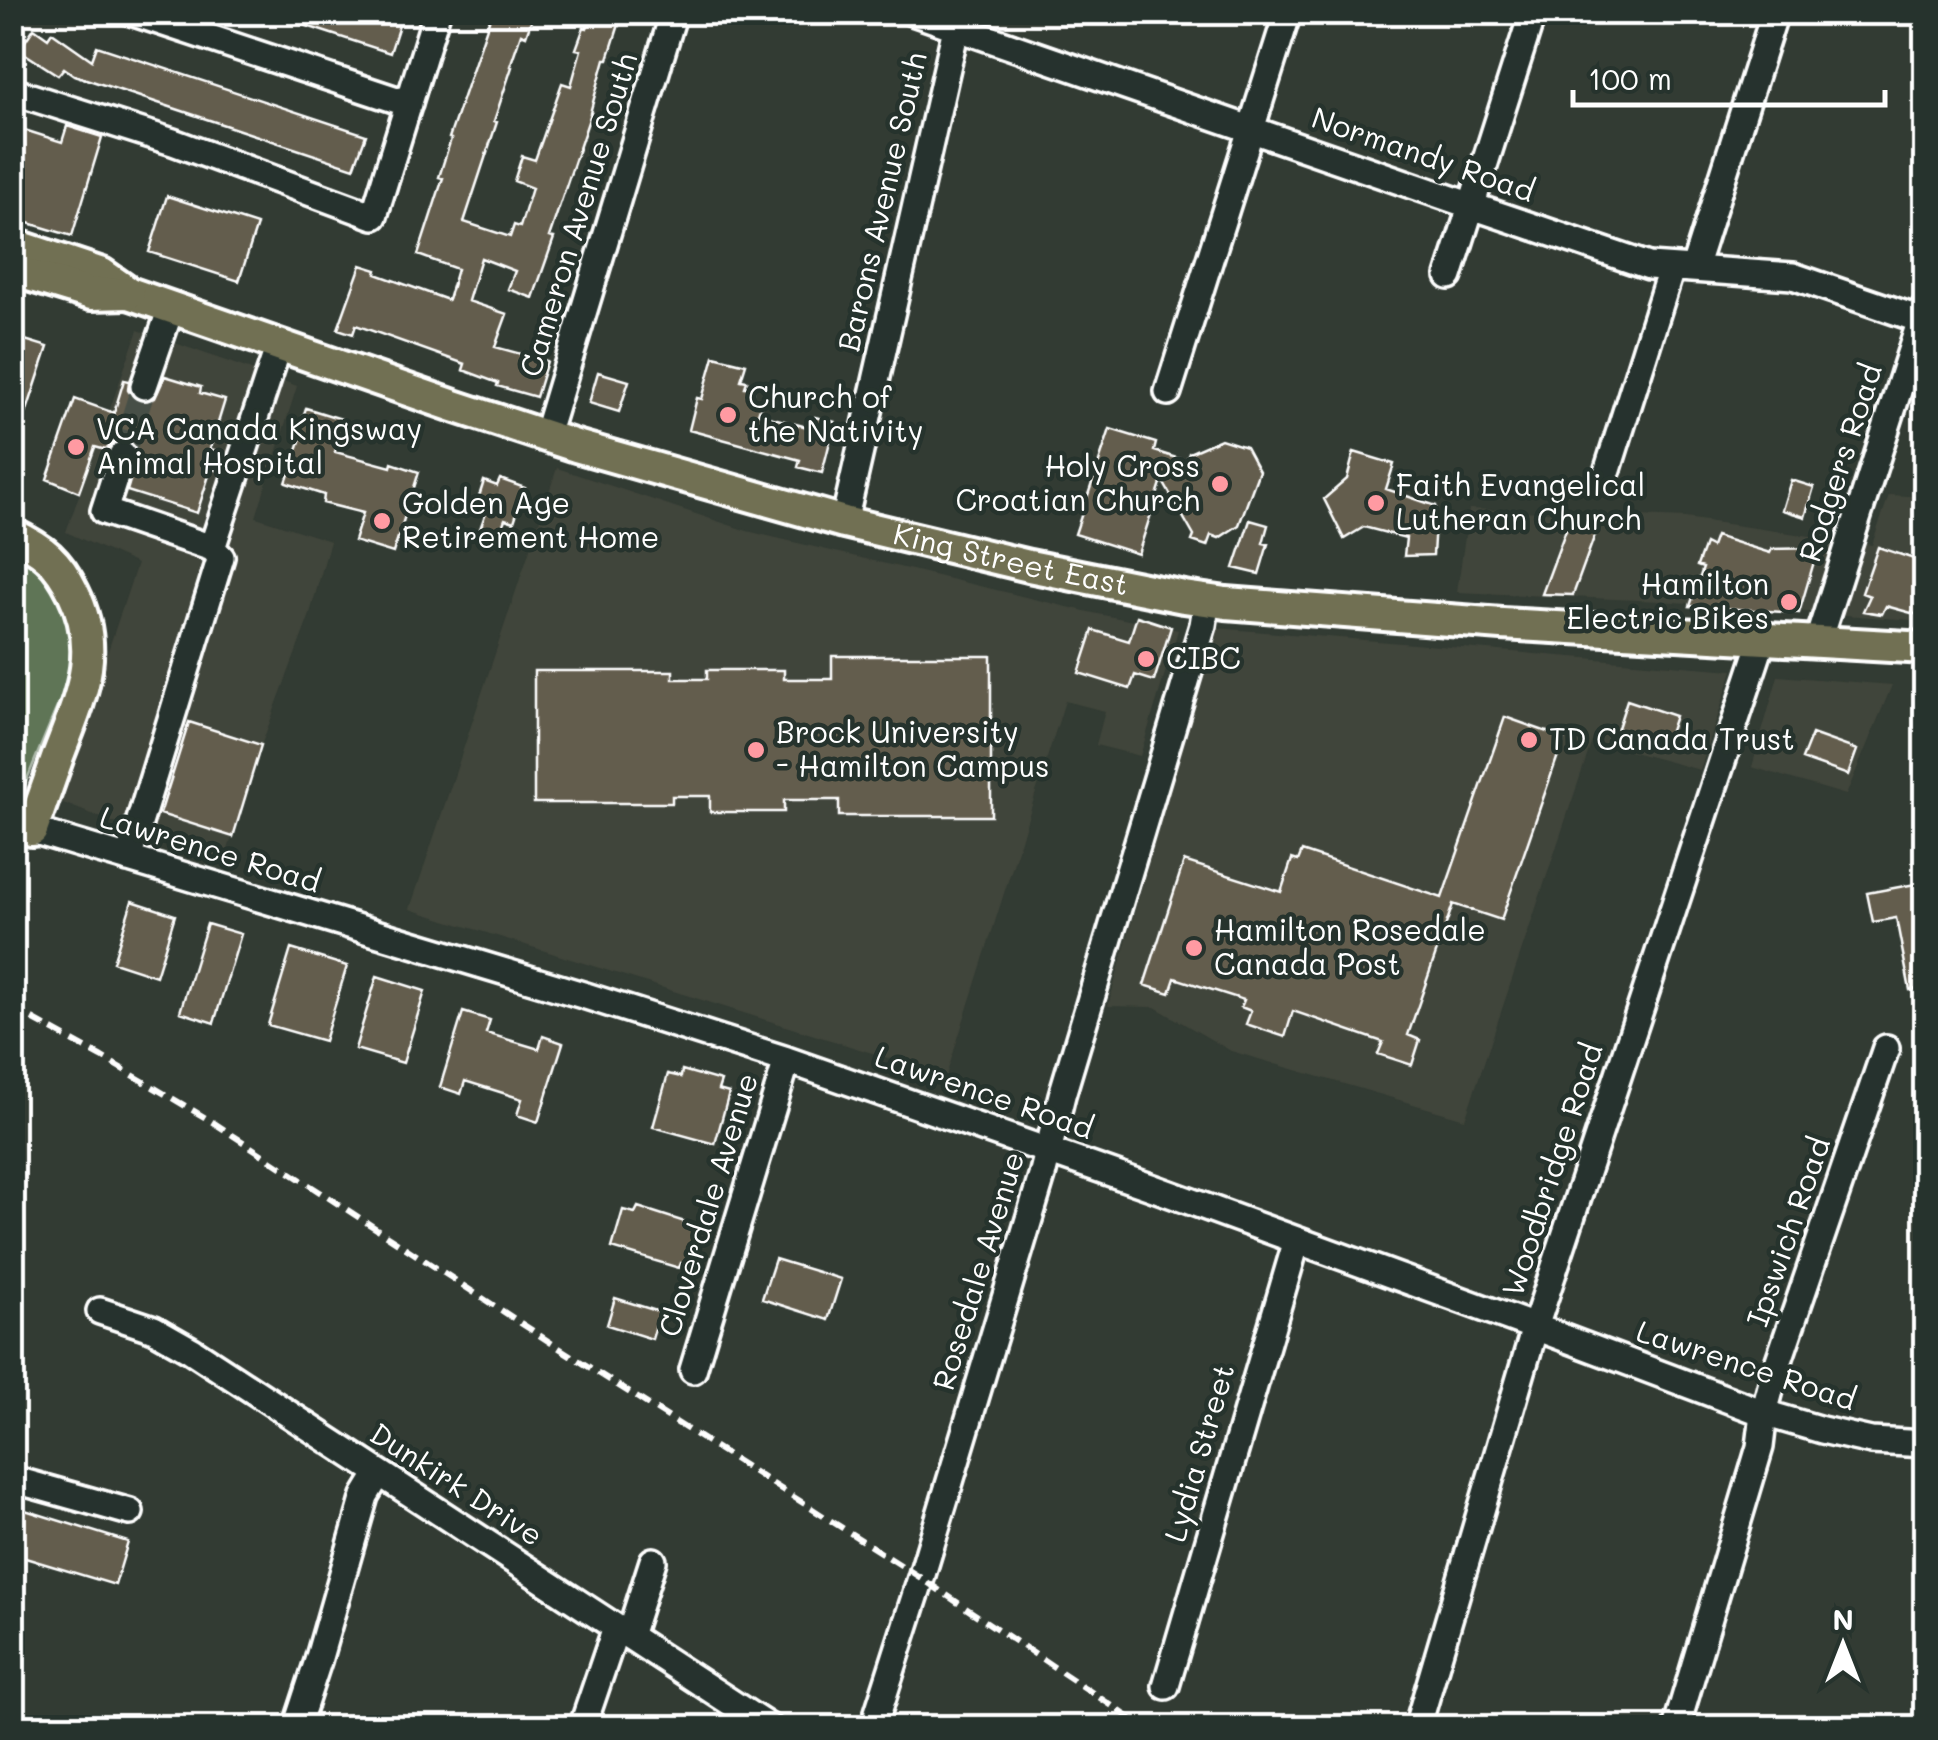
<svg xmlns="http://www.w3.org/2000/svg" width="1938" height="1740" viewBox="0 0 1938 1740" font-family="Mali,sans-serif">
  <rect width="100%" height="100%" fill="#323b33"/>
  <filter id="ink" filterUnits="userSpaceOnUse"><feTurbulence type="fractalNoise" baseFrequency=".01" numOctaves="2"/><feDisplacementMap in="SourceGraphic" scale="20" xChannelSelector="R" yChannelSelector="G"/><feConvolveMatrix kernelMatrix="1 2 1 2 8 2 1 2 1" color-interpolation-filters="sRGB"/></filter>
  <g filter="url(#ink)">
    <!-- built -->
    <path fill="#41453b" d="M138 330 297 386 256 517 330 541 309 617 262 743 223 865 58 801 137 564 66 532Z
      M557 468 747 531 1093 613 1178 630 1140 756 1096 745 1105 711 1065 701 946 1076 410 909Z
      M1889 495 1925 497V621L1661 601 1457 592 1469 509 1685 518 1872 545Z
      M1215 628 1733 670 1700 770 1592 741 1465 1119 1231 1051 1155 1007 1108 1006Z
      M1778 676 1892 685 1846 795 1752 767Z"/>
    <!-- green -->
    <path fill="#5e7457" stroke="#aebaab" stroke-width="2.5" d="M13 551C56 576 84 627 70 678 66 690 59 702 54 714 44 738 34 762 24 787L18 793H13Z"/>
    <!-- building -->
    <path fill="#645d4d" stroke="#fff" stroke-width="2.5" d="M276 12H382L401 19 390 53 276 16Z
      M492 12H534L526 36 521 34 510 66 512 67 494 121 497 122 464 222 510 237 514 225 520 227 532 188 514 181 522 156 535 160 562 83 571 86 581 50 576 49 584 27 587 28 593 12H623L608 59H605L590 113H591L549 237 554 238 533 298 508 289 515 271 481 258 468 301 507 314 495 347 547 361 536 397 497 386 498 383 463 370 465 364 356 325 353 334 338 329 361 265 377 270 376 274 448 300 457 269 418 255 443 178 439 177 451 139 449 138Z
      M34 28 48 38 52 32 92 60 97 46 366 135 354 168 74 75 64 68 58 75 19 50Z
      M12 126 62 142 67 126 102 137 72 236 12 218Z
      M167 196 257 225 239 281 149 252Z
      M12 336 48 347 16 444 12 443Z
      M714 356 746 364 741 380 747 381 745 387 754 389 751 402 761 405 758 414 807 427 808 423 813 424 815 417 835 422 822 473 798 467 800 460 689 430 697 398 702 399Z
      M598 372 629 381 619 412 589 403Z
      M165 376 201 387 200 393 225 400 210 449 221 452 216 470 211 469 197 513 127 491 138 453 133 443 126 439 112 442 106 450 95 447 79 492 47 479 75 399 114 413 124 380 129 381 128 390 132 397 146 402 155 398Z
      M306 408 345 420 335 452 391 467 392 463 419 472 393 553 354 541 363 513 323 503 324 495 286 483 301 438 296 437Z
      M1110 429 1156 443 1154 451 1186 461 1189 453 1221 439 1246 447 1259 471 1239 525 1219 538 1211 535 1207 546 1192 541 1194 536 1162 480 1138 554 1075 534Z
      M1354 452 1394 464 1386 489 1436 506 1433 555 1404 556 1406 538 1364 527 1344 539 1324 499 1347 479Z
      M500 479 525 488 514 522 505 519 498 538 479 532 486 512 475 509 484 481 497 486Z
      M1791 480 1814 487 1805 517 1782 510Z
      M1250 520 1268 525 1263 543 1268 544 1259 574 1234 568Z
      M1568 524 1596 532 1573 595 1542 594Z
      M1715 536 1770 553 1772 549 1818 548 1799 613 1690 606 1703 568 1697 566 1705 544 1711 547Z
      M1878 547 1926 563V617L1886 606 1882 614 1863 611 1870 596 1862 593Z
      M1137 616 1171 627 1154 681 1135 675 1130 689 1079 673 1093 630 1129 641Z
      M832 656H991V816H839V800H784V812H710V796H672V803H534V671H673V679H707V670H784V679H832Z
      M1627 700 1675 716 1664 749 1616 734Z
      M1505 717 1564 738 1501 920 1453 904 1408 1035 1420 1040 1412 1065 1378 1054 1383 1042 1293 1011 1285 1037 1246 1024 1251 1011 1241 1007 1244 1000 1175 978 1170 993 1144 985 1184 861 1281 892 1292 859 1298 861 1302 851 1442 898Z
      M189 722 261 745 233 837 160 814Z
      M1812 734 1857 750 1848 775 1802 759Z
      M1926 882V988L1910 990 1896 918 1873 922 1867 893Z
      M132 901 175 915 156 976 113 962Z
      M207 924 241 934 214 1023 180 1012Z
      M291 949 347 966 324 1041 268 1025Z
      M377 976 425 991 403 1063 355 1049Z
      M463 1012 490 1020 486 1033 539 1049 543 1036 563 1043 538 1122 517 1115 522 1099 465 1081 461 1094 440 1087Z
      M682 1070 721 1081 718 1090 729 1093 715 1144 653 1127 668 1074 681 1077Z
      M638 1207 685 1222 684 1225 697 1229 686 1265 681 1263 679 1268 612 1248 623 1210 635 1213Z
      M775 1259 841 1279 828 1320 762 1299Z
      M615 1298 660 1312 652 1339 607 1325Z
      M12 1506 128 1542 115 1585 12 1554Z"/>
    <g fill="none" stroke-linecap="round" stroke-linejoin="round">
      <!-- minor-tunnel -->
      <path stroke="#464f47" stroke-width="25" stroke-dasharray="25 12" stroke-linecap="butt" d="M122 455 144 386"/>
      <defs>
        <path id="minor" d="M131 12 409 104
          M912 12 1472 206 1649 266 1793 276 1921 320
          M12 91 173 142 374 216 437 12
          M1694 268 1775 12
          M1449 276 1533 12
          M144 386 171 308
          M1168 392 1288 12
          M546 436 674 12
          M122 455 104 511 212 548 221 557 128 859
          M1608 469 1671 269
          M844 522 959 15
          M212 548 279 345
          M1818 641 1925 307
          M12 824 586 996 787 1060 1151 1187 1535 1327 1764 1413 1822 1430 1871 1441 1926 1444
          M100 1311 154 1329 191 1350 770 1728
          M693 1370 787 1060
          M12 1479 130 1512
          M629 1636 653 1561
          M1166 1686 1297 1240
          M296 1728 318 1661 365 1496 379 1473
          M582 1728 616 1628
          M873 1728 921 1578 1042 1176 1062 1095 1203 625 1207 600
          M1417 1728 1535 1327 1763 638
          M1676 1728 1760 1447 1764 1413 1774 1375 1886 1048"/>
        <g id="major">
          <path id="s1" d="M12 244 102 274 129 293 454 406 576 446 844 522 1029 566 1184 597 1226 603 1502 624 1926 648"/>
          <path d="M12 270 91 294 129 293"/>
          <path d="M12 534C43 549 58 561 73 592 103 652 80 698 58 756 49 781 41 805 32 830"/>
        </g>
      </defs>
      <!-- minor casing -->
      <use href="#minor" stroke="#fff" stroke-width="32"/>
      <!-- major casing -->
      <use href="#major" stroke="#fff" stroke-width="38"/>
      <!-- minor -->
      <use href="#minor" stroke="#26332d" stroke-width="25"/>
      <!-- major -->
      <use href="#major" stroke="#716f52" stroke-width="30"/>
      <!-- rail -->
      <path stroke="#fff" stroke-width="6" stroke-dasharray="15 8" stroke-linecap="butt" d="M12 1008 102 1057 211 1121 556 1346 921 1578 1145 1728"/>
    </g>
  </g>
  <!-- markers -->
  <g fill="#ff9aa2" stroke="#26332d" stroke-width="4">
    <circle cx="728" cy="415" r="10"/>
    <circle cx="76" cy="447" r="10"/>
    <circle cx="1220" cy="484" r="10"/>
    <circle cx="1376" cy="503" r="10"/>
    <circle cx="382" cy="521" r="10"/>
    <circle cx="1789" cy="602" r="10"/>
    <circle cx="1146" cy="659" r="10"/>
    <circle cx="1529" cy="740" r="10"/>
    <circle cx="756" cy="750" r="10"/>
    <circle cx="1194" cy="948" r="10"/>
  </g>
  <g text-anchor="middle" stroke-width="9" stroke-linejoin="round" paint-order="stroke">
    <!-- street labels -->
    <g font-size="30" fill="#fff" stroke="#26332d">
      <text transform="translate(1423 155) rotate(19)" y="10">Normandy Road</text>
      <text transform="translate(883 202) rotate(-77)" y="10">Barons Avenue South</text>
      <text transform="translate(579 215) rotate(-73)" y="10">Cameron Avenue South</text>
      <text transform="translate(1841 463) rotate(-72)" y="10">Rodgers Road</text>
      <text dy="10" stroke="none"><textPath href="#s1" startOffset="1050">King Street East</textPath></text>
      <text transform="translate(210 850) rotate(17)" y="10">Lawrence Road</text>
      <text transform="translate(984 1093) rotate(19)" y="10">Lawrence Road</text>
      <text transform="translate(1553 1170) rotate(-72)" y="10">Woodbridge Road</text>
      <text transform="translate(709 1205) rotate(-73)" y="10">Cloverdale Avenue</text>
      <text transform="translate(1789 1232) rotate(-71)" y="10">Ipswich Road</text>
      <text transform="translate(979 1271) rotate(-73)" y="10">Rosedale Avenue</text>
      <text transform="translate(1746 1366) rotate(18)" y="10">Lawrence Road</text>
      <text transform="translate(1200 1453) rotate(-74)" y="10">Lydia Street</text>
      <text transform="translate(456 1485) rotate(33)" y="10">Dunkirk Drive</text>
    </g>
    <!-- poi labels -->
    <g font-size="30" fill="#fff" stroke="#26332d" text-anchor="start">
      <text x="748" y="408">Church of<tspan x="748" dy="34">the Nativity</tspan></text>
      <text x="96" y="440">VCA Canada Kingsway<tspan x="96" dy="34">Animal Hospital</tspan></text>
      <text x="1200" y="477" text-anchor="end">Holy Cross<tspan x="1200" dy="34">Croatian Church</tspan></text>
      <text x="1396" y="496">Faith Evangelical<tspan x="1396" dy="34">Lutheran Church</tspan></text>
      <text x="402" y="514">Golden Age<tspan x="402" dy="34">Retirement Home</tspan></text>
      <text x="1769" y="595" text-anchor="end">Hamilton<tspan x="1769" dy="34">Electric Bikes</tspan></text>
      <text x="1166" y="669">CIBC</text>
      <text x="776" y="743">Brock University<tspan x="776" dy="34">- Hamilton Campus</tspan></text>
      <text x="1549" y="750">TD Canada Trust</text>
      <text x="1214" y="941">Hamilton Rosedale<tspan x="1214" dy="34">Canada Post</tspan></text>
    </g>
  </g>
  <!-- margin -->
  <rect width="1938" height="1740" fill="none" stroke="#26332d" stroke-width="50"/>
  <rect x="25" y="25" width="1888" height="1690" fill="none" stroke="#fff" stroke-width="4" filter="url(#ink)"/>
  <!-- north arrow -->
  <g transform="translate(1843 1645)" stroke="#26332d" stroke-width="8" paint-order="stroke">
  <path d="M0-8L18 38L0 25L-18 38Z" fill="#ffffff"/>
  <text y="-15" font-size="28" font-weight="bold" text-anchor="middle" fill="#ffffff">N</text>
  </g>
  <!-- scale -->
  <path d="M1573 90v15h312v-15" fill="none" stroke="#ffffff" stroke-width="5"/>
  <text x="1588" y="90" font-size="30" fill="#ffffff" stroke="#26332d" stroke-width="8" paint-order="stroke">100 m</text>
</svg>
